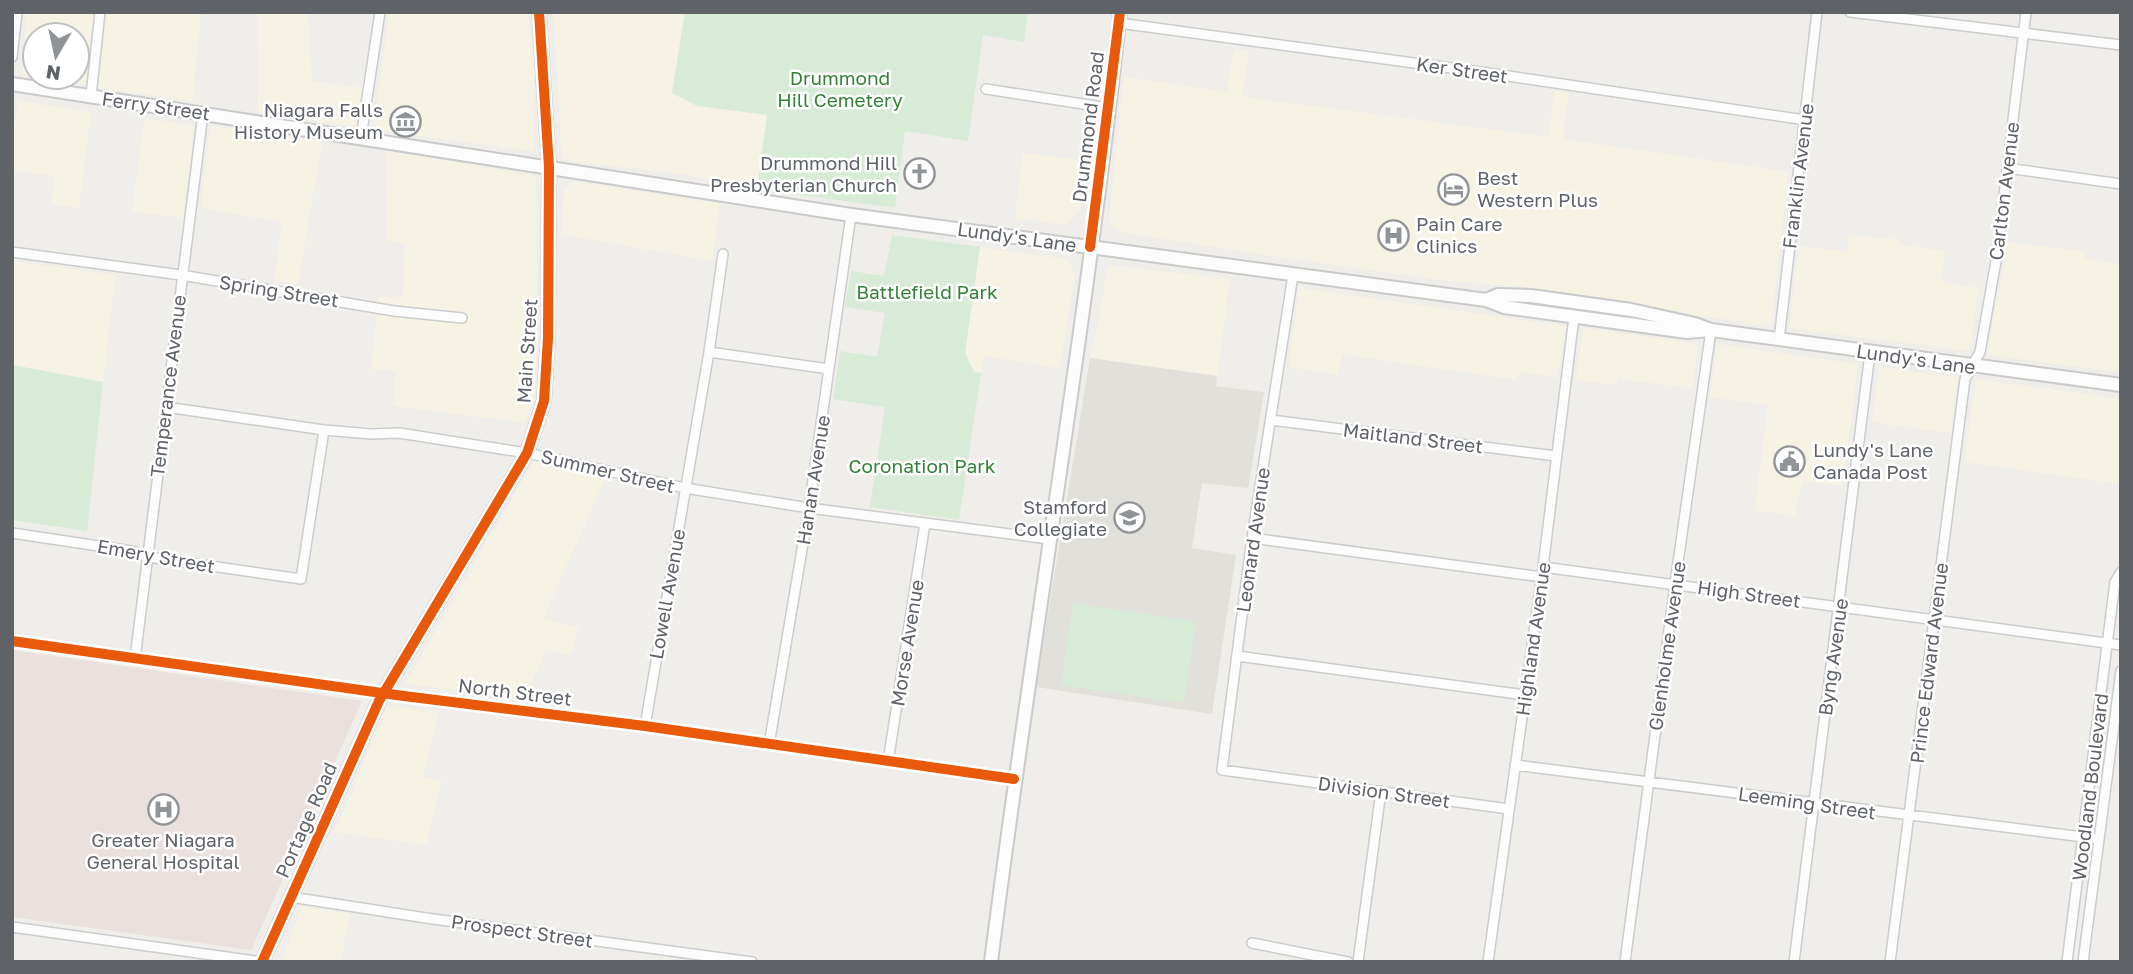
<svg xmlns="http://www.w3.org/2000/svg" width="2133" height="974" viewBox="0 0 2133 974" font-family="'Golos Text',sans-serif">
  <rect width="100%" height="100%" fill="#efeeea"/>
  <!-- commercial -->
  <path fill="#f7f3e4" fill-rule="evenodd" d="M27 12H95L90 85 22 77ZM35 35H77V77H35Z
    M103 12 154 14 155 12H201L193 101 99 88Z
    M257 12H308L312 81 362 88 357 127 258 113Z
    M389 12H528L534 73V151L374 130Z
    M553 12H685L672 93 697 106 767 115 757 189 687 175 562 160Z
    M1234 49 1249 51 1242 93 1244 97 1549 137 1554 91 1568 93 1563 139 1788 172 1771 326 1697 315 1635 302 1528 287 1448 281 1293 259 1125 233 1113 227 1109 218 1124 77 1227 92Z
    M18 101 91 112 79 208 52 204 54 176 12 170V144Z
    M145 118 194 126 183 218 132 211Z
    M210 126 322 141 298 284 274 281 282 222 201 208Z
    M386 151 536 176 538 343 535 392 525 423 393 406 395 371 371 369 379 297H403L405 244 387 240Z
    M1023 153 1088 161 1079 212 1066 225 1015 218Z
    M573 181 720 204 712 261 561 234 564 192Z
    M1849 234 1900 240V245L1945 251 1941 282 1978 288 1970 351 1789 328 1799 246 1847 252Z
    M2008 242 2085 252 2084 258 2121 265V372L1989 355 1988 350Z
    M980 247 1066 259 1075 273 1060 368 984 356 981 373 974 372 965 353Z
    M12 261 115 275 103 382 12 365Z
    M1108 265 1230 279 1217 376 1090 358 1096 336Z
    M1299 288 1565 326 1558 377 1519 372 1517 380 1342 354 1338 375 1289 367Z
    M1583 328 1698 344 1692 388 1618 379 1617 385 1576 380Z
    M1717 344 1858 364 1843 486 1802 481 1795 516 1755 510 1768 405 1710 397Z
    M1879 367 1957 377 1951 433 1872 422Z
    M1976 379 2121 399V484L1964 462Z
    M536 457 606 477 543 618 578 628 571 655 546 651 523 701 406 683Z
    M388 706 438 712 423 777 442 781 426 845 335 832Z
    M302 907 349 914 341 962H281Z"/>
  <!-- education -->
  <path fill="#e2e0da" d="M1090 358 1217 376 1216 386 1264 392 1248 488 1202 483 1192 548 1236 555 1212 714 1036 687Z"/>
  <!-- medical -->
  <path fill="#eae0de" d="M12 650 362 701 251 950 12 917Z"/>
  <!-- green -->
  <path fill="#d8ebd6" d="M685 12H1028L1024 42 983 35 968 141 905 131 895 208 757 189 767 115 697 106 672 93Z
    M892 235 980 247 965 353 974 372 981 373 959 520 870 507 885 407 833 399 840 351 877 357 885 313 845 307 851 271 884 276Z
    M12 365 103 382 87 531 12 520Z
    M1073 603 1196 622 1184 703 1061 685Z"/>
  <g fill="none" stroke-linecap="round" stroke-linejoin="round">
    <defs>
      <path id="street" d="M1850 12 2121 45
        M1119 23 1488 73 1805 120
        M12 57 17 12
        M986 89 1109 108
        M91 96 100 12
        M361 138 380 12
        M2007 168 2121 184
        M12 252 181 275 394 311 462 318
        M1293 275 1252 538 1222 770 1509 809
        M1779 340 1817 12
        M709 352 829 369
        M166 407 324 430 371 434 399 433 527 453 685 488 809 508 1049 539
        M1271 420 1556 456
        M12 533 132 551 148 557 301 579 324 430
        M1252 538 1542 577
        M1543 567 2121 645
        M12 641 396 695 645 726 1014 779
        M1237 656 1525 695
        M135 659 203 113
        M645 726 709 352 723 254
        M769 745 809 508 851 215
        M888 762 925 523
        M1515 765 2099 839
        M291 897 426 918 752 962
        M12 927 262 962
        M1252 943 1348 962
        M1358 962 1381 791
        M1488 962 1543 567 1574 317
        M1625 962 1675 584 1711 330
        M1794 962 1870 353
        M1890 962 1965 379 1980 352 1996 261 2026 12
        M2067 962 2115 582 2121 572
        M2083 962 2121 671"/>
      <path id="secondary" d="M12 84 851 215 1486 300 1504 307 1687 332 1711 330 2121 385
        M1486 300 1498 295 1531 296 1631 310 1695 324 1711 330
        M262 962 379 701 527 453 544 401 548 338 549 167 539 12
        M991 962C1031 645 1086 330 1120 12"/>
    </defs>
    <!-- street casing -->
    <use href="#street" stroke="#cbcccc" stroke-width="12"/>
    <!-- secondary casing -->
    <use href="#secondary" stroke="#cacacb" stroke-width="16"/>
    <!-- street -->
    <use href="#street" stroke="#fdfcfc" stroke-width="9"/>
    <!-- secondary -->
    <use href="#secondary" stroke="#fdfcfc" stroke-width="12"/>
    <defs>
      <path id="cycleway" d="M1090 247 1120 12
        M12 641 396 695 645 726 1014 779
        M262 962 379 701 527 453 544 401 548 338 549 167 539 12"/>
    </defs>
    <!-- cycleway casing -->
    <use href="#cycleway" stroke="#fff" stroke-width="15"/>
    <!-- cycleway -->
    <use href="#cycleway" stroke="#e8590c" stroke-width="10"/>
  </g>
  <!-- icons -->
  <defs>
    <symbol id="museum-ring" viewBox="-11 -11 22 22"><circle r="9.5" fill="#fff" stroke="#919496" stroke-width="1.5"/><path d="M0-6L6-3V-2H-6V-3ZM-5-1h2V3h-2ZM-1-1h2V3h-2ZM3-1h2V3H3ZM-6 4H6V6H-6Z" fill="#919496"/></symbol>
    <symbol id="church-ring" viewBox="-11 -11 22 22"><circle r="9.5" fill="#fff" stroke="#919496" stroke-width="1.5"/><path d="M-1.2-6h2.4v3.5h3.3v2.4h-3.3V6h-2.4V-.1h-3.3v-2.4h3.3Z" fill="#919496"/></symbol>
    <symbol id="hotel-ring" viewBox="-11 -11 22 22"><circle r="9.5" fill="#fff" stroke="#919496" stroke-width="1.5"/><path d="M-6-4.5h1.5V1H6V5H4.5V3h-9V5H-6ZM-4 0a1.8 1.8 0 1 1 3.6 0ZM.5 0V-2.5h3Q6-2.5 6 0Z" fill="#919496"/></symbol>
    <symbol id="hospital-ring" viewBox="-11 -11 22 22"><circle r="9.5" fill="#fff" stroke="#919496" stroke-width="1.5"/><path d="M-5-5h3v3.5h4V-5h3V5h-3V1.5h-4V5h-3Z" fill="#919496"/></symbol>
    <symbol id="civic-ring" viewBox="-11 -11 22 22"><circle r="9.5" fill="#fff" stroke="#919496" stroke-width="1.5"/><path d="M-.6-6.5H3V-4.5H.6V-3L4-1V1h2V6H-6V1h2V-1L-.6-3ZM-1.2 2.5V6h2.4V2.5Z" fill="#919496"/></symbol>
    <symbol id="school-ring" viewBox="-11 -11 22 22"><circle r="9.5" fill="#fff" stroke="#919496" stroke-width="1.5"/><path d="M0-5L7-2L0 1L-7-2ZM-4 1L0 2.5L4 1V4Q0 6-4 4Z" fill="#919496"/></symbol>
  </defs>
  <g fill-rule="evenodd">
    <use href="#museum-ring" x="388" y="104" width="35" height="35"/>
    <use href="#church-ring" x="902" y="156" width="35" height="35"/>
    <use href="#hotel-ring" x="1436" y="172" width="35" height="35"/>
    <use href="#hospital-ring" x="1376" y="218" width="35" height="35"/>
    <use href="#civic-ring" x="1772" y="444" width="35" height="35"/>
    <use href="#school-ring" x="1112" y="500" width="35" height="35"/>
    <use href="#hospital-ring" x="146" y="792" width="35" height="35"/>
  </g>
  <g text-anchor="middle" stroke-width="5" stroke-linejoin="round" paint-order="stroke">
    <!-- street labels -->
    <g font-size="19" fill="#5f6368" stroke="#fff">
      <text transform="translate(1462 70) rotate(8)" y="7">Ker Street</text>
      <text transform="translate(156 106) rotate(8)" y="7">Ferry Street</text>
      <text transform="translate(1088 127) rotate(-83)" y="7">Drummond Road</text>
      <text transform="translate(1798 176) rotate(-83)" y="7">Franklin Avenue</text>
      <text transform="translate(2004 191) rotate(-83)" y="7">Carlton Avenue</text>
      <text transform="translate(1017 237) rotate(8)" y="7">Lundy's Lane</text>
      <text transform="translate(279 291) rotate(9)" y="7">Spring Street</text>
      <text transform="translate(527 351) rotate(-86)" y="7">Main Street</text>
      <text transform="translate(1916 359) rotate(8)" y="7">Lundy's Lane</text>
      <text transform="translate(168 386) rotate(-83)" y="7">Temperance Avenue</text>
      <text transform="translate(1413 438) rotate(7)" y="7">Maitland Street</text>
      <text transform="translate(608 471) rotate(13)" y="7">Summer Street</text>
      <text transform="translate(813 480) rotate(-81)" y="7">Hanan Avenue</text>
      <text transform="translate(1253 540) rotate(-82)" y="7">Leonard Avenue</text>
      <text transform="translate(156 556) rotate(10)" y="7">Emery Street</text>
      <text transform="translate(667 594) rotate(-80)" y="7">Lowell Avenue</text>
      <text transform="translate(1749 594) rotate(8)" y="7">High Street</text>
      <text transform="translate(1533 639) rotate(-82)" y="7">Highland Avenue</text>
      <text transform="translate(907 643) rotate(-81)" y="7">Morse Avenue</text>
      <text transform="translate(1667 646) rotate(-82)" y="7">Glenholme Avenue</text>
      <text transform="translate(1833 657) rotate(-82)" y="7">Byng Avenue</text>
      <text transform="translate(1929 663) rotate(-83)" y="7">Prince Edward Avenue</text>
      <text transform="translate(515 692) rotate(7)" y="7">North Street</text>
      <text transform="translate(2090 787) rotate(-83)" y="7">Woodland Boulevard</text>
      <text transform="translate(1384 792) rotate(8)" y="7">Division Street</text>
      <text transform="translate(1807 803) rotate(8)" y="7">Leeming Street</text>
      <text transform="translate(306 820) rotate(-66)" y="7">Portage Road</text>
      <text transform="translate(522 931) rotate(8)" y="7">Prospect Street</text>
    </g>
    <!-- park labels -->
    <g font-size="19" fill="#348238" stroke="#fff">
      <text x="840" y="85">Drummond<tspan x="840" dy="22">Hill Cemetery</tspan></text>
      <text x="927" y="299">Battlefield Park</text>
      <text x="922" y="473">Coronation Park</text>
    </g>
    <!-- poi labels -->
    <g font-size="19" fill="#5f6368" stroke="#fff" text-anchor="end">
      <text x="383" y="117">Niagara Falls<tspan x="383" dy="22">History Museum</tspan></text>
      <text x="897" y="170">Drummond Hill<tspan x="897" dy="22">Presbyterian Church</tspan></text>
      <text x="1477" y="185" text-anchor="start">Best<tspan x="1477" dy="22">Western Plus</tspan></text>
      <text x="1416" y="231" text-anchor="start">Pain Care<tspan x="1416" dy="22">Clinics</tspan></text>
      <text x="1813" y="457" text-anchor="start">Lundy's Lane<tspan x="1813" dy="22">Canada Post</tspan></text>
      <text x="1107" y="514">Stamford<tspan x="1107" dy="22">Collegiate</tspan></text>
      <text x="163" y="847" text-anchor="middle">Greater Niagara<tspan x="163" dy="22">General Hospital</tspan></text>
    </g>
  </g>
  <!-- border -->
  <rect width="2133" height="974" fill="none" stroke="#5f6368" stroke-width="28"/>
  <!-- north arrow -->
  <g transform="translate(56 56) rotate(189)"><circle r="33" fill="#ffffff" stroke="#bfc1c3" stroke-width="2"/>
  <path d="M0-5L12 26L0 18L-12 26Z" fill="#919496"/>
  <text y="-10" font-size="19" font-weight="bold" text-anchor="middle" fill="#5f6368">N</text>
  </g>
</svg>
